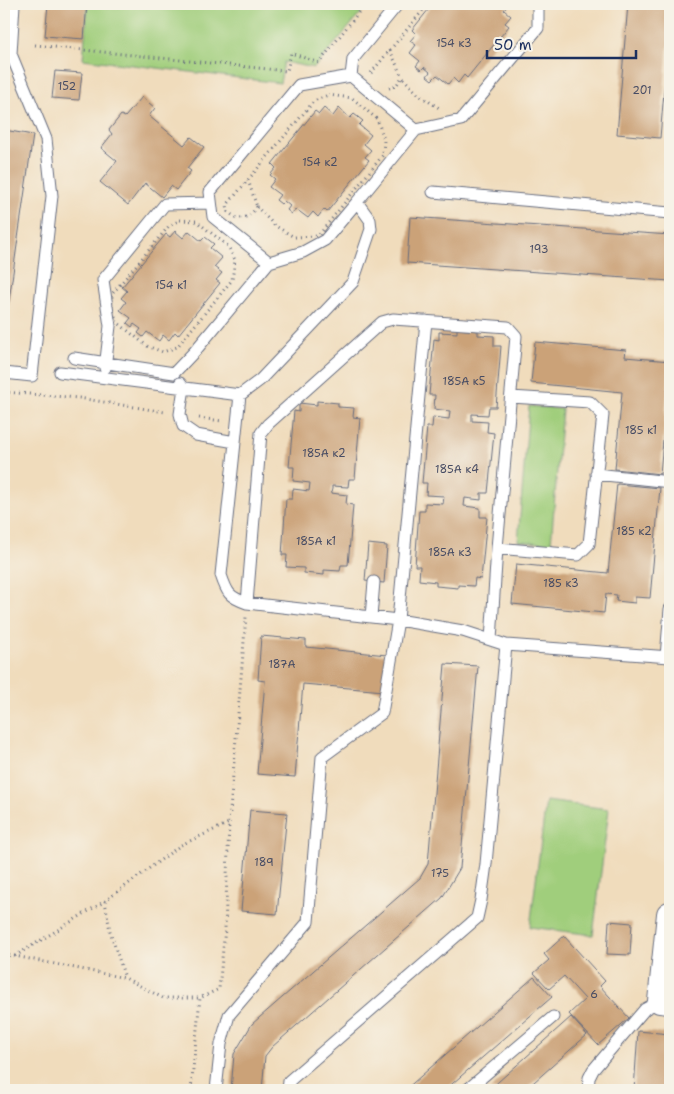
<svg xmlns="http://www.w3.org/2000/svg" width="674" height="1094" viewBox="0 0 674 1094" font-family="'Shantell Sans',sans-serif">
  <rect width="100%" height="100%" fill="#f7f3e8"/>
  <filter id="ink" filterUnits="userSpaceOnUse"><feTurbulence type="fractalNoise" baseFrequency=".02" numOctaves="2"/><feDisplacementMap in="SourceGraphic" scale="10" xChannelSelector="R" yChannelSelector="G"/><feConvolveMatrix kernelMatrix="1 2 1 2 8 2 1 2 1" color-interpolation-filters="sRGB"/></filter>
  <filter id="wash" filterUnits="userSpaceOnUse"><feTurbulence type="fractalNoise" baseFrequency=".0096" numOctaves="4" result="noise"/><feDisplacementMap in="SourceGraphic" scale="20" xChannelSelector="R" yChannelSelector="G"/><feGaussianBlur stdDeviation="1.12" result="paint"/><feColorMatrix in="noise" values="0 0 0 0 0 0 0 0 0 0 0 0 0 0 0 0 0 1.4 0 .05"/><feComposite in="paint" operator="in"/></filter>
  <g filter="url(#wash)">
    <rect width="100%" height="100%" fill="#f0dcbc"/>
    <!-- green -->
    <path fill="#a0ce7c" stroke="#5e7e6d" d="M88 4H285L362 12 314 68 284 62 280 83 83 59Z
      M529 406 562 409 551 544 518 541Z
      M546 801 609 809 593 935 530 927Z"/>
    <g id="blocks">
      <!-- building -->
      <path fill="#cba278" d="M48 4H87L84 39 45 36Z
        M433 4H509L504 10 511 16 505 23 509 26 467 78 464 75 458 83 453 78 448 84 437 75 432 80 427 76 430 72 424 67 421 70 416 66 420 61 410 53 416 45 410 41 416 34 412 30Z
        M628 4H670V45H668L660 138 617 134Z
        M55 71 82 73 79 100 52 98Z
        M142 97 155 108 149 116 184 145 191 137 204 147 187 168 191 171 176 190 171 186 162 197 145 183 128 205 100 182 117 161 101 148 112 134 109 130 121 115 125 117Z
        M324 108 333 116 339 108 350 118 354 114 363 121 359 125 371 135 364 144 371 150 365 157 369 160 327 212 324 209 318 217 313 212 308 218 296 209 292 214 287 210 290 206 284 201 281 204 276 200 280 195 269 187 275 179 270 175 276 168 272 164 315 111 319 114Z
        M4 130 33 135 5 328H4Z
        M410 217 670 235V281L407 263Z
        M175 231 183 238 189 231 201 241 205 237 214 244 210 248 222 258 214 267 222 273 216 280 220 283 178 335 175 332 169 340 163 335 159 341 147 332 143 337 138 333 141 329 134 324 132 327 127 323 131 318 120 310 126 302 121 298 127 291 122 287 166 234 170 237Z
        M457 329 478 331V335L494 336V346H501L496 407H489L488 415 472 414V421L488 422 487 432 494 433 488 493H481V500L465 498 464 506 480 508V517H487L481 579 475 578 474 586 458 585V588L436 586V582L419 580 420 566H415L419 511H425V503L443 504 444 496 426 495 427 483H422L427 427H432L433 417 449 419 450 411 434 409 435 395H429L434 339 439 340V332L457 333Z
        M535 342 626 350 625 357 670 361 660 474 615 469 622 392 531 383Z
        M317 401 338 403V407L354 408 353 417 360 418 355 479H349L348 487 332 486V489L331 493 347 495 346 504 353 505 348 565H341L340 571 324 570V575L304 573V568L286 567 287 555H282L286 499H292L293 489 309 491 310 483 293 481 294 467H289L294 411 299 412V403L317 405Z
        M617 484 660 488 650 598 635 597V603L616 601 617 595 606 594 604 613 512 604 516 564 608 573Z
        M368 544 387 546 384 583 365 581Z
        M261 636 306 640V647L387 655 384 691 303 684 295 777 257 774 265 681 258 680Z
        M445 664 478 666 460 868 442 898 272 1047 265 1056 262 1090H231L234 1054 252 1024 420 878 428 864Z
        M250 810 287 813 277 914 241 911Z
        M609 921 632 923 630 955 607 954Z
        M564 936 605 981 600 986 629 1018 598 1045 569 1014 585 999 564 976 549 989 534 973 549 960 544 954Z
        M534 977 552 997 445 1090H405Z
        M571 1017 587 1035 525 1090H489Z
        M638 1031 670 1034V1090H634Z"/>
    </g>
  </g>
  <g filter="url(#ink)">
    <use href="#blocks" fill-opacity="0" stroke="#666c7f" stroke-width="1"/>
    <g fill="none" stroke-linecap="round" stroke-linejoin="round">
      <defs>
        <path id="lane" d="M398 4 353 59 351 76 416 130
          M351 76 299 85 210 192 213 217 269 262 303 252 325 240 357 202
          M433 192 670 213
          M74 358 174 373 195 351 269 262
          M105 368 110 326 103 280 165 204 211 203
          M60 372 240 395 260 380 353 282 371 229 370 220 357 202 416 130 461 120 538 28V4
          M4 373 32 376 52 196 46 139 11 54 14 4
          M180 383 184 388 180 414 183 426 196 435 235 442
          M240 395 221 575C227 593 229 597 247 603L398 620 463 631 506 645 670 657
          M596 474 670 482
          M497 548 578 555 589 544 603 415 590 402 511 397
          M247 603 261 433 268 424 382 322 393 319 508 327 516 336 497 548 491 640
          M371 617 374 582
          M666 657 670 609
          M216 1090 221 1044 229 1015 308 922 322 757 382 713 398 620 426 321
          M288 1090 289 1081 477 918 481 900 486 864 506 645
          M467 1090 553 1017
          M588 1090 589 1078 593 1070 645 1009 660 1001"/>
        <path id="street" d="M669 914 660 1001 670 1002"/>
      </defs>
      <!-- lane casing -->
      <use href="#lane" stroke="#666c7f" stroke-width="13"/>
      <!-- street casing -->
      <use href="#street" stroke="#666c7f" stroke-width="26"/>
      <!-- path -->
      <path stroke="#666c7f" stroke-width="3" stroke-dasharray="1 4" stroke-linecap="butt" d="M35 45 287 71 291 53 319 63 365 4
        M390 50 402 77
        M371 73 428 4
        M389 88 396 86 402 77 419 95 439 108 442 107
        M328 95 352 98 377 119 384 139 383 155 318 236 294 237 274 225 257 207C250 216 248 218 236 218L228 212 227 205 314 101Z
        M248 180 257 207
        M180 220 196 221 228 246 235 260 232 280 177 347 163 352 147 346 117 322 112 307V294L169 226Z
        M4 392 79 398 165 412
        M199 418 222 421
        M105 901 110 931 125 978
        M4 955 15 956 125 978 163 998H200
        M15 956 105 901 181 845 229 823
        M191 1090 200 998 219 989 225 929 229 823 246 617"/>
      <!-- lane -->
      <use href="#lane" stroke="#fff" stroke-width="11"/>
      <!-- street -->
      <use href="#street" stroke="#fff" stroke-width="24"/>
    </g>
  </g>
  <g text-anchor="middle" stroke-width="4" stroke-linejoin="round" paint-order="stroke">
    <!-- number labels -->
    <g font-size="11" fill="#474c64">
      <text x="454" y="47">154 к3</text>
      <text x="67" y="90">152</text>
      <text x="642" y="94">201</text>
      <text x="320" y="166">154 к2</text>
      <text x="539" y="253">193</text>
      <text x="171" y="289">154 к1</text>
      <text x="464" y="385">185А к5</text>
      <text x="641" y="434">185 к1</text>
      <text x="324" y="457">185А к2</text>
      <text x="457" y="473">185А к4</text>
      <text x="634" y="535">185 к2</text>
      <text x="316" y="545">185А к1</text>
      <text x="450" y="556">185А к3</text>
      <text x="561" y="587">185 к3</text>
      <text x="282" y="668">187А</text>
      <text x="264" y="866">189</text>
      <text x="440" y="877">175</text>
      <text x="594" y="998">6</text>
    </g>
  </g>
  <!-- margin -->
  <rect width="674" height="1094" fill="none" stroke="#f7f3e8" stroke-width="20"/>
  <!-- scale -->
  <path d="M487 50v8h149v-8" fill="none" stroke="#1b2f5e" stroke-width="2.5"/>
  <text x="494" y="50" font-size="15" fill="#1b2f5e" stroke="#f7f3e8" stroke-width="4" paint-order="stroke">50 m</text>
</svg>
